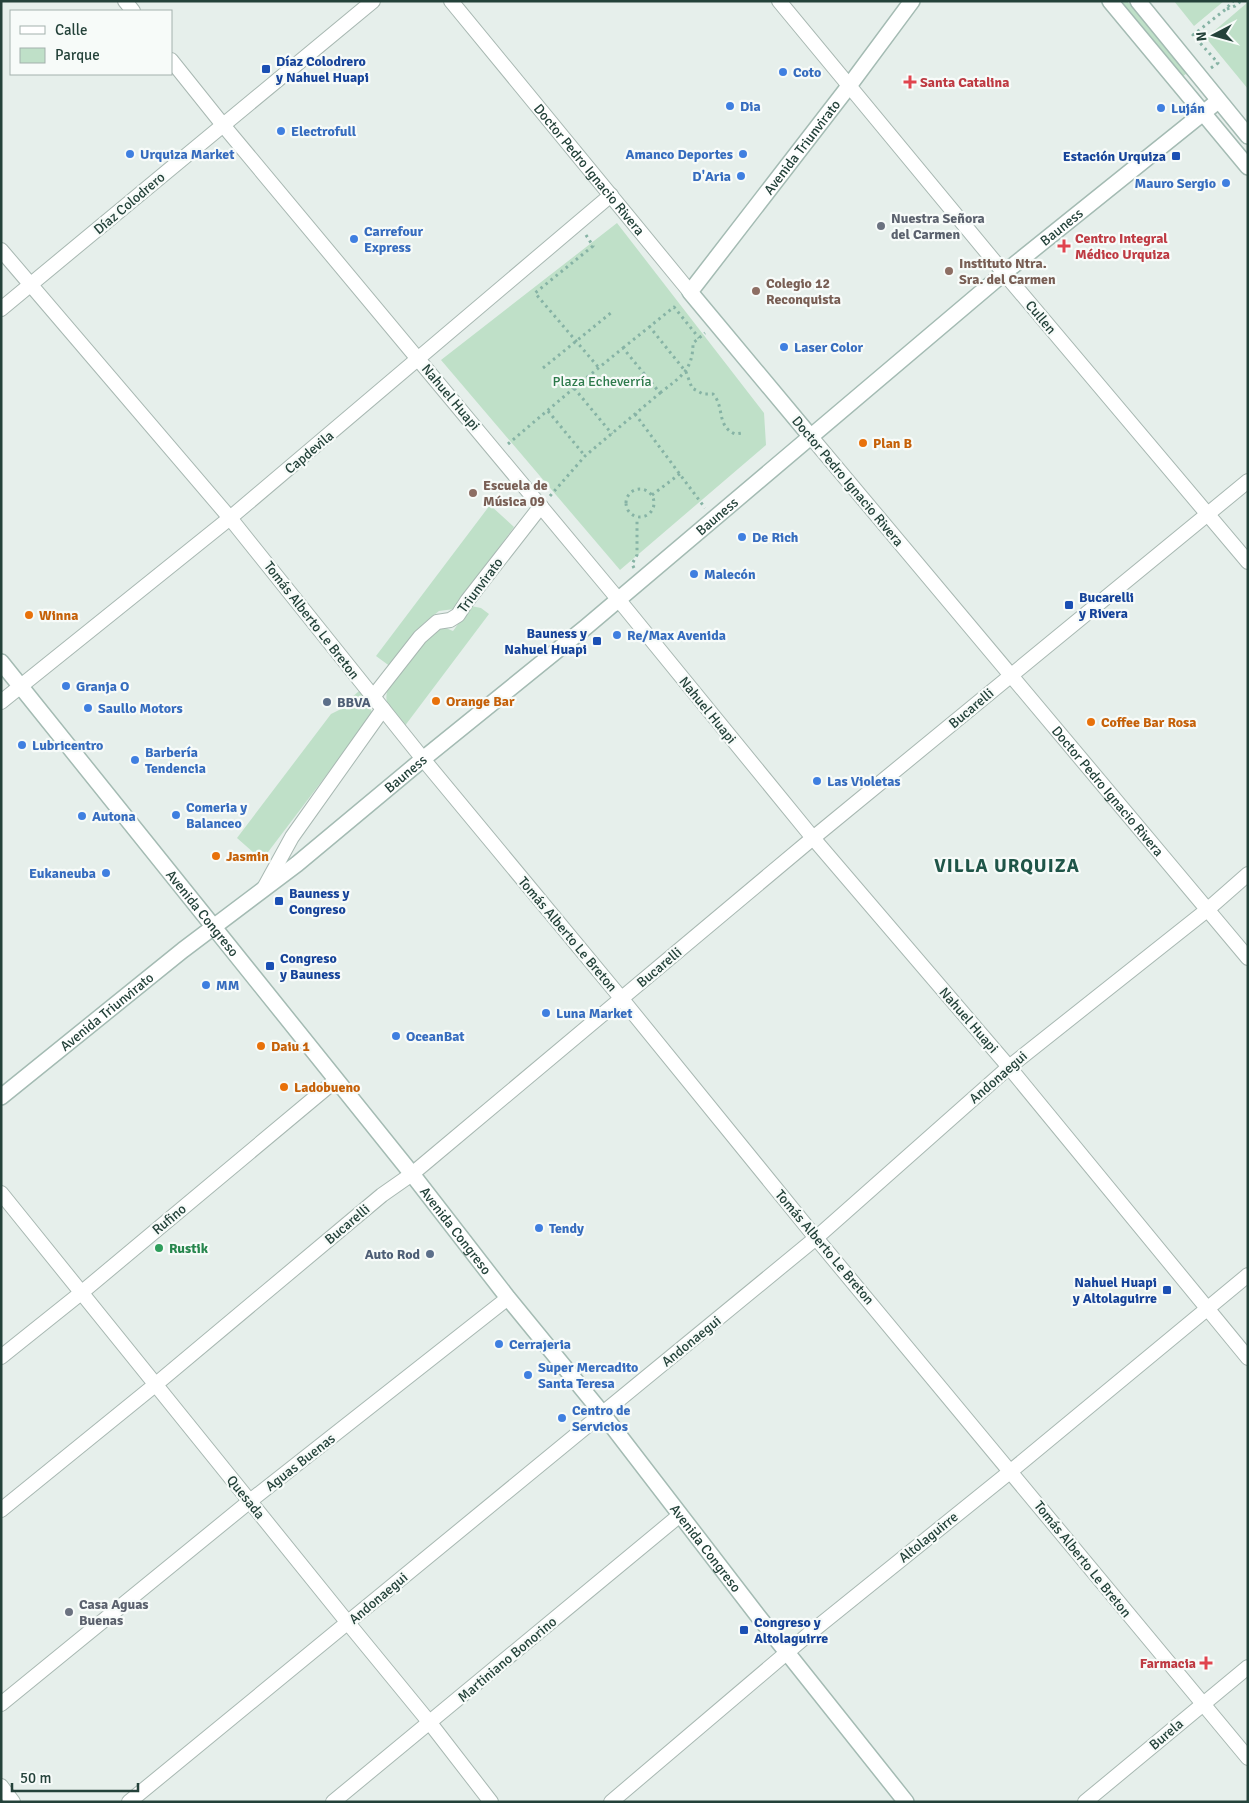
<svg xmlns="http://www.w3.org/2000/svg" width="1249" height="1803" viewBox="0 0 1249 1803" font-family="Signika,sans-serif">
  <rect width="100%" height="100%" fill="#e6efeb"/>
  <!-- green -->
  <path fill="#bfe0c8" d="M1119 1H1127L1187 73 1182 77Z
    M1174 1H1224L1194 26Z
    M1248 2V89L1206 38Z
    M617 223 764 413 766 445 620 570 441 360Z
    M490 505 514 527 454 609 439 611 424 623 391 667 376 656Z
    M471 606 481 608 489 614 404 727C390 710 380 704 391 681L437 628 441 626 453 631Z
    M359 691C366 699 371 704 372 715L262 860 237 838 331 714 349 705 350 699Z"/>
  <g fill="none" stroke-linecap="round" stroke-linejoin="round">
    <defs>
      <g id="street">
        <path d="M125 1 133 11"/>
        <path id="s1" d="M451 1 690 292"/>
        <path d="M779 1 1004 273 1248 562"/>
        <path d="M171 60 223 125 618 599 813 838 1009 1067 1248 1358"/>
        <path d="M1 250 230 518 423 759 621 998 816 1238 1248 1758"/>
        <path d="M1 309 373 1"/>
        <path id="s2" d="M811 437 1248 958"/>
        <path d="M373 697 420 637 437 622 450 620 458 615 467 601 541 506"/>
        <path d="M1 702 230 518 611 195"/>
        <path d="M264 888 292 837 383 709"/>
        <path d="M1 1193 348 1623 430 1723 491 1802"/>
        <path d="M1 1357 81 1293 336 1080"/>
        <path d="M1 1510 155 1385 382 1195 412 1174 813 838 1248 481"/>
        <path d="M1 1704 250 1501 508 1298"/>
        <path d="M1 1786 13 1802"/>
        <path d="M129 1802 816 1238 1009 1067 1207 910 1248 874"/>
        <path d="M333 1802 680 1515"/>
        <path d="M611 1802 810 1633 1011 1471 1248 1275"/>
        <path d="M1085 1802 1248 1667"/>
      </g>
      <g id="secondary">
        <path d="M1110 1 1248 167"/>
        <path d="M1138 1 1248 136"/>
        <path id="s3" d="M811 437 690 292 849 86 912 1"/>
        <path id="s4" d="M1 662 412 1174 508 1298 602 1413 758 1616 906 1802"/>
        <path id="s5" d="M1 1097 183 950 297 864 423 759 586 627 1004 273 1218 101"/>
      </g>
    </defs>
    <!-- street casing -->
    <use href="#street" stroke="#a8b8b2" stroke-width="16"/>
    <!-- secondary casing -->
    <use href="#secondary" stroke="#a4bbb3" stroke-width="18"/>
    <!-- path -->
    <path stroke="#86b3a5" stroke-width="3" stroke-dasharray="2.5 4" stroke-linecap="butt" d="M1227 9 1235 6 1241 1
      M1211 68 1218 63 1193 35 1226 9 1233 1
      M586 235 593 246 535 293 599 368
      M649 326 686 372 692 388 703 394H713C725 407 716 426 735 434L742 433
      M623 348 674 307 699 338
      M543 368 612 312
      M660 393C680 377 693 371 693 343L705 333
      M548 411 585 456
      M635 414 705 508
      M508 444 574 388
      M626 503a14 14 0 1 1 28 0a14 14 0 1 1-28 0Z
      M652 495 681 473
      M550 496 585 456 660 393 623 348 574 388 612 434
      M634 568 632 564 637 555V518"/>
    <!-- street -->
    <use href="#street" stroke="#fff" stroke-width="14"/>
    <!-- secondary -->
    <use href="#secondary" stroke="#fff" stroke-width="15"/>
  </g>
  <!-- markers -->
  <g fill="#1a4fb4" stroke="#f7fbf9" stroke-width="2">
    <rect x="261" y="64" width="10" height="10" rx="2.5"/>
    <rect x="1171" y="151" width="10" height="10" rx="2.5"/>
    <rect x="1064" y="600" width="10" height="10" rx="2.5"/>
    <rect x="592" y="636" width="10" height="10" rx="2.5"/>
    <rect x="274" y="896" width="10" height="10" rx="2.5"/>
    <rect x="265" y="961" width="10" height="10" rx="2.5"/>
    <rect x="1162" y="1285" width="10" height="10" rx="2.5"/>
    <rect x="739" y="1625" width="10" height="10" rx="2.5"/>
  </g>
  <g fill="#3f7fe0" stroke="#f7fbf9" stroke-width="2">
    <circle cx="783" cy="72" r="5"/>
    <circle cx="730" cy="106" r="5"/>
    <circle cx="1161" cy="108" r="5"/>
    <circle cx="281" cy="131" r="5"/>
    <circle cx="130" cy="154" r="5"/>
    <circle cx="743" cy="154" r="5"/>
    <circle cx="741" cy="176" r="5"/>
    <circle cx="1226" cy="183" r="5"/>
    <circle cx="354" cy="239" r="5"/>
    <circle cx="784" cy="347" r="5"/>
    <circle cx="742" cy="537" r="5"/>
    <circle cx="694" cy="574" r="5"/>
    <circle cx="617" cy="635" r="5"/>
    <circle cx="66" cy="686" r="5"/>
    <circle cx="88" cy="708" r="5"/>
    <circle cx="22" cy="745" r="5"/>
    <circle cx="135" cy="760" r="5"/>
    <circle cx="817" cy="781" r="5"/>
    <circle cx="176" cy="815" r="5"/>
    <circle cx="82" cy="816" r="5"/>
    <circle cx="106" cy="873" r="5"/>
    <circle cx="206" cy="985" r="5"/>
    <circle cx="546" cy="1013" r="5"/>
    <circle cx="396" cy="1036" r="5"/>
    <circle cx="539" cy="1228" r="5"/>
    <circle cx="499" cy="1344" r="5"/>
    <circle cx="528" cy="1375" r="5"/>
    <circle cx="562" cy="1418" r="5"/>
  </g>
  <g fill="#e0444e" stroke="#f7fbf9" stroke-width="2">
    <path d="M907.5 74.5h5v5h5v5h-5v5h-5v-5h-5v-5h5z"/>
    <path d="M1061.5 238.5h5v5h5v5h-5v5h-5v-5h-5v-5h5z"/>
    <path d="M1203.5 1655.5h5v5h5v5h-5v5h-5v-5h-5v-5h5z"/>
  </g>
  <g fill="#6b7280" stroke="#f7fbf9" stroke-width="2">
    <circle cx="881" cy="226" r="5"/>
    <circle cx="69" cy="1612" r="5"/>
  </g>
  <g fill="#8d6e63" stroke="#f7fbf9" stroke-width="2">
    <circle cx="949" cy="271" r="5"/>
    <circle cx="756" cy="291" r="5"/>
    <circle cx="473" cy="493" r="5"/>
  </g>
  <g fill="#e8710a" stroke="#f7fbf9" stroke-width="2">
    <circle cx="863" cy="443" r="5"/>
    <circle cx="29" cy="615" r="5"/>
    <circle cx="436" cy="701" r="5"/>
    <circle cx="1091" cy="722" r="5"/>
    <circle cx="216" cy="856" r="5"/>
    <circle cx="261" cy="1046" r="5"/>
    <circle cx="284" cy="1087" r="5"/>
  </g>
  <g fill="#5c6f8a" stroke="#f7fbf9" stroke-width="2">
    <circle cx="327" cy="702" r="5"/>
    <circle cx="430" cy="1254" r="5"/>
  </g>
  <circle fill="#2e9e5b" stroke="#f7fbf9" stroke-width="2" cx="159" cy="1248" r="5"/>
  <g text-anchor="middle" stroke-width="4.5" stroke-linejoin="round" paint-order="stroke">
    <!-- transit labels -->
    <g font-size="14" font-weight="bold" fill="#164399" stroke="#f7fbf9" text-anchor="start">
      <text x="276" y="66">Díaz Colodrero<tspan x="276" dy="16">y Nahuel Huapi</tspan></text>
      <text x="1166" y="161" text-anchor="end">Estación Urquiza</text>
      <text x="1079" y="602">Bucarelli<tspan x="1079" dy="16">y Rivera</tspan></text>
      <text x="587" y="638" text-anchor="end">Bauness y<tspan x="587" dy="16">Nahuel Huapi</tspan></text>
      <text x="289" y="898">Bauness y<tspan x="289" dy="16">Congreso</tspan></text>
      <text x="280" y="963">Congreso<tspan x="280" dy="16">y Bauness</tspan></text>
      <text x="1157" y="1287" text-anchor="end">Nahuel Huapi<tspan x="1157" dy="16">y Altolaguirre</tspan></text>
      <text x="754" y="1627">Congreso y<tspan x="754" dy="16">Altolaguirre</tspan></text>
    </g>
    <!-- shop labels -->
    <g font-size="14" font-weight="bold" fill="#366cbe" stroke="#f7fbf9" text-anchor="start">
      <text x="793" y="77">Coto</text>
      <text x="740" y="111">Dia</text>
      <text x="1171" y="113">Luján</text>
      <text x="291" y="136">Electrofull</text>
      <text x="140" y="159">Urquiza Market</text>
      <text x="733" y="159" text-anchor="end">Amanco Deportes</text>
      <text x="731" y="181" text-anchor="end">D'Aria</text>
      <text x="1216" y="188" text-anchor="end">Mauro Sergio</text>
      <text x="364" y="236">Carrefour<tspan x="364" dy="16">Express</tspan></text>
      <text x="794" y="352">Laser Color</text>
      <text x="752" y="542">De Rich</text>
      <text x="704" y="579">Malecón</text>
      <text x="627" y="640">Re/Max Avenida</text>
      <text x="76" y="691">Granja O</text>
      <text x="98" y="713">Saullo Motors</text>
      <text x="32" y="750">Lubricentro</text>
      <text x="145" y="757">Barbería<tspan x="145" dy="16">Tendencia</tspan></text>
      <text x="827" y="786">Las Violetas</text>
      <text x="186" y="812">Comeria y<tspan x="186" dy="16">Balanceo</tspan></text>
      <text x="92" y="821">Autona</text>
      <text x="96" y="878" text-anchor="end">Eukaneuba</text>
      <text x="216" y="990">MM</text>
      <text x="556" y="1018">Luna Market</text>
      <text x="406" y="1041">OceanBat</text>
      <text x="549" y="1233">Tendy</text>
      <text x="509" y="1349">Cerrajeria</text>
      <text x="538" y="1372">Super Mercadito<tspan x="538" dy="16">Santa Teresa</tspan></text>
      <text x="572" y="1415">Centro de<tspan x="572" dy="16">Servicios</tspan></text>
    </g>
    <!-- health labels -->
    <g font-size="14" font-weight="bold" fill="#be3a42" stroke="#f7fbf9" text-anchor="start">
      <text x="920" y="87">Santa Catalina</text>
      <text x="1075" y="243">Centro Integral<tspan x="1075" dy="16">Médico Urquiza</tspan></text>
      <text x="1196" y="1668" text-anchor="end">Farmacia</text>
    </g>
    <!-- street labels -->
    <g font-size="14" fill="#24423a" stroke="#f7fbf9">
      <text dy="5" stroke="none"><textPath href="#s3" startOffset="372">Avenida Triunvirato</textPath></text>
      <text dy="5" stroke="none"><textPath href="#s1" startOffset="218">Doctor Pedro Ignacio Rivera</textPath></text>
      <text transform="translate(129 203) rotate(-40)" y="5">Díaz Colodrero</text>
      <text dy="5" stroke="none"><textPath href="#s5" startOffset="1372">Bauness</textPath></text>
      <text transform="translate(1041 317) rotate(50)" y="5">Cullen</text>
      <text transform="translate(451 397) rotate(50)" y="5">Nahuel Huapi</text>
      <text transform="translate(309 452) rotate(-40)" y="5">Capdevila</text>
      <text transform="translate(848 481) rotate(50)" y="5">Doctor Pedro Ignacio Rivera</text>
      <text dy="5" stroke="none"><textPath href="#s5" startOffset="922">Bauness</textPath></text>
      <text transform="translate(480 585) rotate(-53)" y="5">Triunvirato</text>
      <text transform="translate(312 620) rotate(52)" y="5">Tomás Alberto Le Breton</text>
      <text transform="translate(971 708) rotate(-40)" y="5">Bucarelli</text>
      <text transform="translate(708 710) rotate(51)" y="5">Nahuel Huapi</text>
      <text dy="5" stroke="none"><textPath href="#s5" startOffset="518">Bauness</textPath></text>
      <text dy="5" stroke="none"><textPath href="#s2" startOffset="462">Doctor Pedro Ignacio Rivera</textPath></text>
      <text dy="5" stroke="none"><textPath href="#s4" startOffset="322">Avenida Congreso</textPath></text>
      <text transform="translate(568 934) rotate(50)" y="5">Tomás Alberto Le Breton</text>
      <text transform="translate(659 967) rotate(-40)" y="5">Bucarelli</text>
      <text dy="5" stroke="none"><textPath href="#s5" startOffset="136">Avenida Triunvirato</textPath></text>
      <text transform="translate(969 1020) rotate(49)" y="5">Nahuel Huapi</text>
      <text transform="translate(998 1077) rotate(-41)" y="5">Andonaegui</text>
      <text transform="translate(169 1219) rotate(-40)" y="5">Rufino</text>
      <text transform="translate(347 1224) rotate(-40)" y="5">Bucarelli</text>
      <text dy="5" stroke="none"><textPath href="#s4" startOffset="728">Avenida Congreso</textPath></text>
      <text transform="translate(825 1247) rotate(50)" y="5">Tomás Alberto Le Breton</text>
      <text transform="translate(691 1341) rotate(-39)" y="5">Andonaegui</text>
      <text transform="translate(300 1462) rotate(-38)" y="5">Aguas Buenas</text>
      <text transform="translate(246 1497) rotate(51)" y="5">Quesada</text>
      <text transform="translate(928 1537) rotate(-39)" y="5">Altolaguirre</text>
      <text dy="5" stroke="none"><textPath href="#s4" startOffset="1132">Avenida Congreso</textPath></text>
      <text transform="translate(1083 1559) rotate(51)" y="5">Tomás Alberto Le Breton</text>
      <text transform="translate(378 1598) rotate(-40)" y="5">Andonaegui</text>
      <text transform="translate(507 1659) rotate(-40)" y="5">Martiniano Bonorino</text>
      <text transform="translate(1166 1734) rotate(-40)" y="5">Burela</text>
    </g>
    <!-- worship labels -->
    <g font-size="14" font-weight="bold" fill="#5b616d" stroke="#f7fbf9" text-anchor="start">
      <text x="891" y="223">Nuestra Señora<tspan x="891" dy="16">del Carmen</tspan></text>
      <text x="79" y="1609">Casa Aguas<tspan x="79" dy="16">Buenas</tspan></text>
    </g>
    <!-- education labels -->
    <g font-size="14" font-weight="bold" fill="#785e54" stroke="#f7fbf9" text-anchor="start">
      <text x="959" y="268">Instituto Ntra.<tspan x="959" dy="16">Sra. del Carmen</tspan></text>
      <text x="766" y="288">Colegio 12<tspan x="766" dy="16">Reconquista</tspan></text>
      <text x="483" y="490">Escuela de<tspan x="483" dy="16">Música 09</tspan></text>
    </g>
    <!-- park labels -->
    <g font-size="14" fill="#2d7a4b" stroke="#f7fbf9">
      <text x="602" y="386">Plaza Echeverría</text>
    </g>
    <!-- food labels -->
    <g font-size="14" font-weight="bold" fill="#c56008" stroke="#f7fbf9" text-anchor="start">
      <text x="873" y="448">Plan B</text>
      <text x="39" y="620">Winna</text>
      <text x="446" y="706">Orange Bar</text>
      <text x="1101" y="727">Coffee Bar Rosa</text>
      <text x="226" y="861">Jasmin</text>
      <text x="271" y="1051">Daiu 1</text>
      <text x="294" y="1092">Ladobueno</text>
    </g>
    <!-- service labels -->
    <g font-size="14" font-weight="bold" fill="#4e5e75" stroke="#f7fbf9" text-anchor="start">
      <text x="337" y="707">BBVA</text>
      <text x="420" y="1259" text-anchor="end">Auto Rod</text>
    </g>
    <!-- leisure labels -->
    <g font-size="14" font-weight="bold" fill="#27864d" stroke="#f7fbf9" text-anchor="start">
      <text x="169" y="1253">Rustik</text>
    </g>
    <!-- district labels -->
    <g font-size="19" font-weight="bold" letter-spacing="1" fill="#1f5548" stroke="#f7fbf9">
      <text x="1007" y="872">VILLA URQUIZA</text>
    </g>
  </g>
  <!-- border -->
  <rect width="1249" height="1803" fill="none" stroke="#24423a" stroke-width="5"/>
  <!-- legend -->
  <rect x="10" y="10" width="162" height="65" fill="#f7fbf9" stroke="#a3b1ad"/>
  <rect x="20" y="26" width="25" height="8" fill="#ffffff" stroke="#a3b1ad"/>
  <text x="55" y="35" font-size="15" fill="#24423a">Calle</text>
  <rect x="20" y="48" width="25" height="15" fill="#bfe0c8" stroke="#a3b1ad"/>
  <text x="55" y="60" font-size="15" fill="#24423a">Parque</text>
  <!-- north arrow -->
  <g transform="translate(1214 35) rotate(264)" stroke="#f7fbf9" stroke-width="4" paint-order="stroke">
  <path d="M0-4L9 19L0 12L-9 19Z" fill="#24423a"/>
  <text y="-8" font-size="14" font-weight="bold" text-anchor="middle" fill="#24423a">N</text>
  </g>
  <!-- scale -->
  <path d="M12 1783v8h126v-8" fill="none" stroke="#24423a" stroke-width="2.5"/>
  <text x="20" y="1783" font-size="15" fill="#24423a" stroke="#f7fbf9" stroke-width="4" paint-order="stroke">50 m</text>
</svg>
